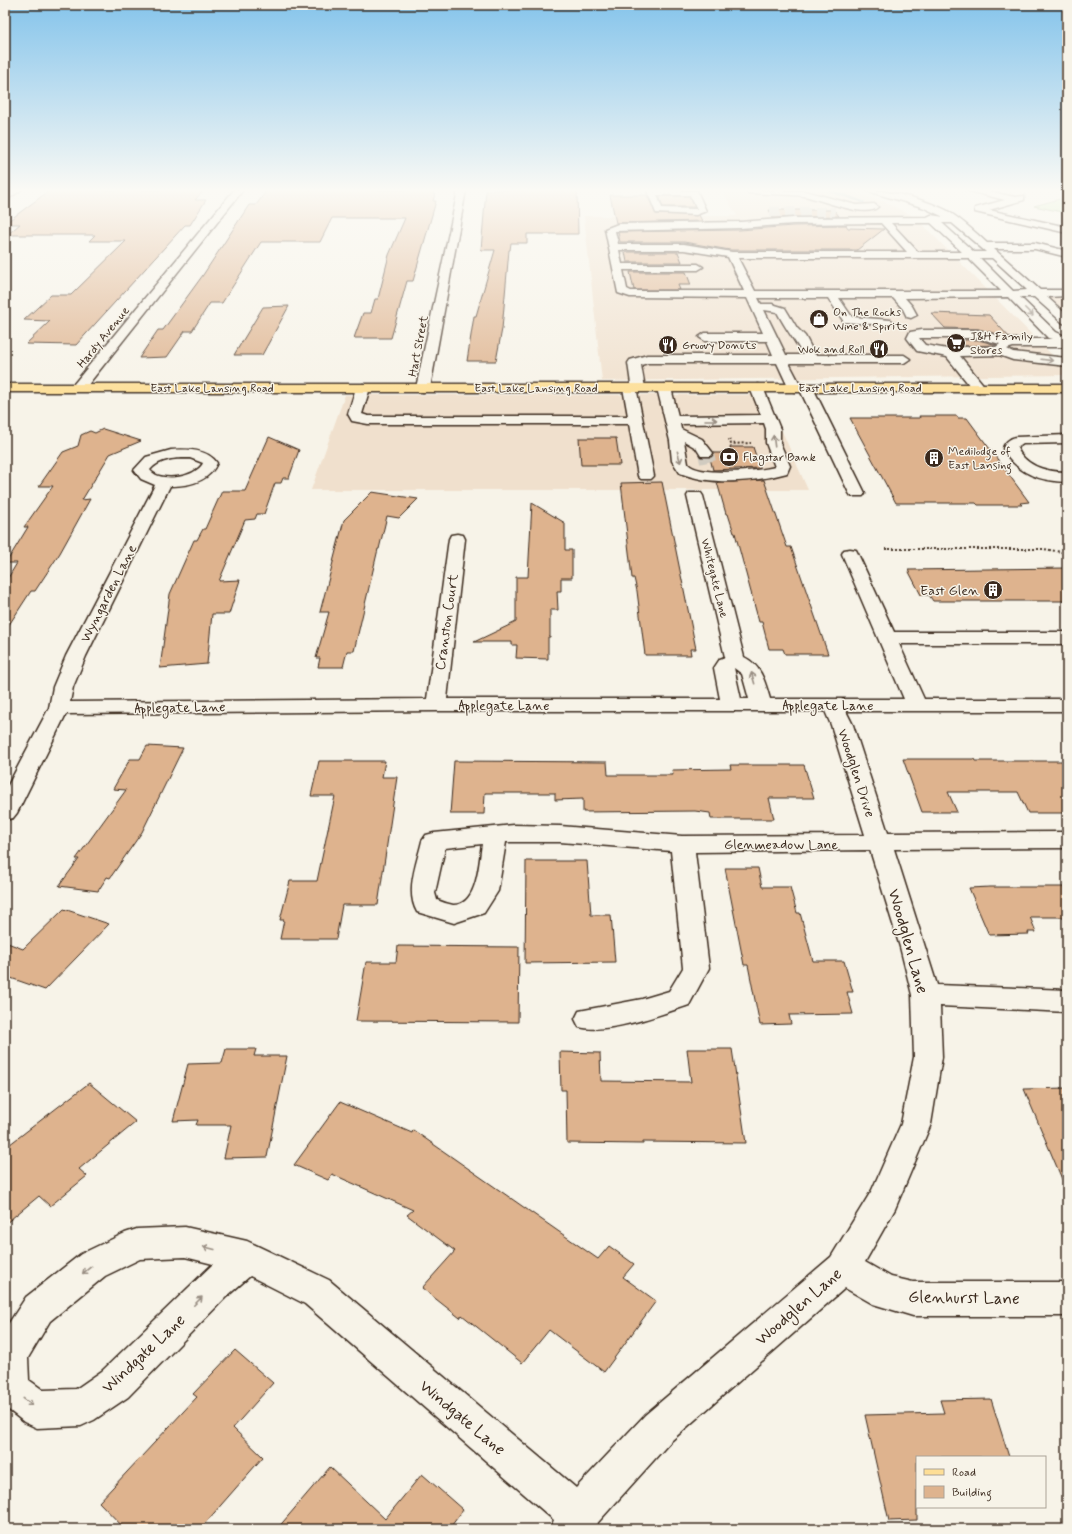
<svg xmlns="http://www.w3.org/2000/svg" width="1072" height="1534" viewBox="0 0 1072 1534" font-family="Mynerve,sans-serif">
  <rect width="100%" height="100%" fill="#f7f3e8"/>
  <filter id="ink" filterUnits="userSpaceOnUse"><feTurbulence type="fractalNoise" baseFrequency=".025" numOctaves="2"/><feDisplacementMap in="SourceGraphic" scale="8" xChannelSelector="R" yChannelSelector="G"/><feConvolveMatrix kernelMatrix="1 2 1 2 8 2 1 2 1" color-interpolation-filters="sRGB"/></filter>
  <g filter="url(#ink)">
    <!-- built -->
    <path fill="#f0e0cd" d="M722 190H844L885 202 915 217 1067 370V375L602 381 584 216H737Z
      M1048 297H1067V314Z
      M345 395H766L808 490H311Z"/>
    <!-- green -->
    <path fill="#c2eaa5" stroke="#7e8a62" d="M1067 197V210L1062 212 1034 206Z"/>
    <g fill="none" stroke-linecap="round" stroke-linejoin="round">
      <!-- stream -->
      <path fill="#6e959c" fill-rule="evenodd" d="M822 190 839 192 866 202 863 203Z"/>
    </g>
    <!-- building -->
    <path fill="#deb38e" stroke="#3b2a1e" d="M50 190H204L195 200H206L190 225H185L76 345 26 344 50 321 24 320 51 295H71L126 241H89L95 235H7L20 224H5L9 222H7Z
      M267 190H434L433 194H435L433 201H436L413 281H407L391 338H354L363 313H371L375 299H378L389 255 405 218H332L320 242H261L222 303H210L192 331H185L167 357 139 358 158 330H163L203 275 249 205H256Z
      M486 190H577L578 234H527V243H511L510 250H509L502 329 496 361H467L474 316H476L495 250H481Z
      M610 195H647L656 214 699 215 702 221 616 223Z
      M659 196H689L695 207H663Z
      M769 210H834L839 216 773 218Z
      M846 225 848 228 884 229 857 250H730L684 242H620L618 232 740 230 793 226Z
      M625 252H678L682 262H627Z
      M630 272H686L691 285H678L680 290H634Z
      M289 306 262 355H234L263 307Z
      M931 313 989 315 1009 337 978 329 945 328Z
      M954 340H978L997 345 960 346Z
      M919 416H957L958 418H967L1029 502 1020 503 1022 505H978L976 503H896L850 418H920Z
      M103 429 141 441 110 454 82 500 90 499 60 553 35 591H31L5 631V583L17 563H6L28 527H24L53 486H39L63 452 78 446 81 435 90 431 95 433Z
      M269 437 299 450 289 478H283L281 483H275L264 514H257L255 519 245 520 219 581 240 580 229 614H212L207 664 160 668 170 594 194 540H197L203 529H205L222 491H245Z
      M579 438H616L620 465H581Z
      M730 447H753L760 468 713 470 710 458 714 453H732Z
      M764 480 787 547H791L828 654H785L783 649H769L762 622H759L735 533H734L728 514H726L717 482Z
      M662 482 696 649H690L691 655H645L637 591 634 578H632L621 483Z
      M372 492 418 499 399 518 387 516 379 549H378L354 651H347L343 667H318L320 658H316L329 612H320L344 520Z
      M532 503 565 523V550H572V578H561V591H557L558 610H550V637H548V659L516 658 517 645H512V642H474L516 622V577H528Z
      M1067 568V601H933L929 595H921L908 570Z
      M147 746 183 748 142 832 110 878 107 877 98 891 59 886 79 859H76L126 790 113 789 130 759H140Z
      M903 759H974L975 761H1067V813H1028L1018 792H948L957 812H922Z
      M319 761H385L382 777H397L378 905H342L336 939H280L284 920H280L290 881H317L335 796H311Z
      M454 761 607 762 608 775H673L672 770 731 769 730 765H804L814 798H769L774 819H711L710 813 695 811 583 812V799L555 800V793H485L484 814H450Z
      M526 861H587L591 915H611L615 962 525 963Z
      M725 868H758L762 887H790L797 913H800L813 961H844L853 992H847L853 1014 789 1015 791 1024 760 1025 748 965H744Z
      M990 887H1067V917H1030L1036 932H1028L1029 934 989 935 969 888Z
      M64 909 109 924 45 990 5 976V942L23 949Z
      M398 946 519 947 518 1022 356 1021 366 962H396Z
      M226 1049H256L254 1056H287L267 1157 224 1158 231 1125H196L198 1120 173 1121 188 1064 222 1063Z
      M687 1049H732L746 1143 643 1142V1144L567 1143 566 1090H561L560 1052 600 1053 601 1081 691 1082Z
      M89 1083 136 1122 79 1169 87 1176 50 1206 39 1196 5 1224V1148Z
      M1067 1088V1191L1024 1089Z
      M340 1102 412 1133 413 1130 598 1259 609 1246 634 1264 623 1277 656 1301 604 1372 549 1330 522 1363 462 1315 460 1318 422 1288 455 1251 407 1215 413 1210 332 1174 328 1180 294 1165Z
      M235 1350 273 1383 233 1428 263 1457 200 1529H125L99 1502 197 1397 193 1394Z
      M991 1399 1009 1457H917V1520L889 1521 865 1415 944 1413 940 1400Z
      M330 1467 385 1519 422 1474 463 1510 449 1529H277Z"/>
    <g fill="none" stroke-linecap="round" stroke-linejoin="round">
      <!-- minor-tunnel-far1 -->
      <path stroke="#d1cbc0" stroke-width="10" stroke-dasharray="10 5" stroke-linecap="butt" d="M770 212H835"/>
      <!-- minor-tunnel -->
      <path stroke="#d1cbc0" stroke-width="16" stroke-dasharray="16 8" stroke-linecap="butt" d="M706 453 708 462"/>
      <defs>
        <path id="minor" d="M11 190H21L5 201V194Z
          M234 190H243L83 391H73L71 388 73 385Z
          M458 190H466L430 388 423 392 416 388Z
          M647 190 697 191 706 211 696 215 656 213ZM657 195H690L697 209 662 208Z
          M744 190 805 191 856 205 874 204 878 207C866 219 820 199 804 196 786 194 766 194 748 193Z
          M864 190C888 190 924 199 946 210 961 219 974 231 987 243H1035L1067 251V257L1035 249H994L1040 290H1067V296L1047 297 1067 315V324L1063 323 1034 297H1020L1056 332 1067 337V347H1013L1007 349 1013 352 1067 358V366L1013 360 999 355 960 356 986 388 979 392 974 391 947 357 917 351 907 338 910 332 922 330H978L1011 339H1052L1048 338 1008 297 905 298 912 306 917 315 911 318 907 317 903 309 893 298H839L852 317 891 320 893 322 887 325 844 322 828 298H758L761 304H772L785 308 797 328 805 336 815 355H904L910 359 904 363H789L801 386 806 384 813 388 865 493 863 496H851L849 493 800 390 795 392 790 391 777 363H648L641 365 645 388 643 391 637 392 654 476 651 479H641L638 476 629 424H368L352 421 348 414 356 388 363 384 370 388 362 414 368 416H628L623 388 625 385 631 384 628 363 630 360 647 355H773L767 341H705L699 337 705 333H763L747 298 630 297 618 293 605 229 618 224 740 222 793 218 927 217 931 215 944 217 922 207ZM881 223 907 252H732L684 244H618L615 231 740 228 793 224ZM891 223H931L962 252H918ZM942 223H952L986 252H974ZM619 250H684L728 257 744 291H631L627 289 623 270H698L703 267 698 264H622ZM738 258H968L1001 291H755ZM980 258H992L1027 290 1013 291ZM764 310 777 312C785 328 795 340 803 355H786ZM919 338H978L1000 344 996 347H963L953 350 925 345Z
          M965 190H983L1015 197 1024 196V200L989 210 1067 227V233L975 212V208L1005 200Z
          M664 384 671 388 678 416 761 415 750 388 757 384 762 385 780 429V443L790 466 787 473C755 482 712 486 680 473L672 461 670 441 657 388ZM764 423 766 429V443L775 467C759 471 699 477 688 464L684 441 696 448 701 456H711L713 453 702 439 681 429 680 424Z
          M1067 435V443L1023 444 1017 448C1026 467 1048 472 1067 472V482C1039 481 1019 474 1003 450 1003 443 1010 438 1016 437Z
          M171 450C187 449 208 449 217 463 209 482 189 486 170 486L86 656 73 687 70 702 427 699 449 539 451 535 457 534 463 535 465 539 447 699H720L714 668 720 659 725 657 687 496 689 493H701L703 496 744 657C761 665 765 682 770 699H904L842 554 844 550 850 549 856 550 858 554 894 632H1067V644H899L924 699H1067V711H846L853 725 888 833 1067 832V848L894 849 937 985 1067 990V1012L940 1006 942 1057 931 1124 895 1209 865 1262 891 1277 913 1282H1067V1316H913L873 1304 845 1288 671 1441 592 1529H550L554 1520 305 1304 250 1276 226 1297 128 1397 94 1420 81 1426 37 1428 24 1422 5 1407V1329L26 1297 81 1254 125 1233 137 1229 185 1227 247 1241 329 1280 576 1488 645 1415 831 1257 872 1190 901 1124 914 1057 912 995 900 947 870 850 695 852 709 968 689 1005C662 1014 606 1035 579 1027L575 1019 579 1011 642 999 669 991 683 968 671 851 560 842H506L498 891 484 913 454 923 417 912C405 891 417 863 422 841L426 835 434 833 514 825 560 826 682 836 865 835 831 725 825 711H436L66 714 17 813 13 818 5 820V791L49 708 53 687 66 656 155 485 141 479 134 470 146 457ZM190 458 203 463C196 478 159 483 150 470 160 458 176 458 190 458ZM734 668 742 674 749 699H741ZM482 844C479 862 478 906 453 905 448 904 442 902 437 900L435 893 445 848ZM185 1257 213 1264 102 1371 76 1389 43 1390 29 1380 28 1358 50 1321 105 1276 140 1259Z"/>
        <path id="major" d="M5 384H1067V392H5Z"/>
      </defs>
      <!-- minor casing -->
      <use href="#minor" stroke="#3b2a1e" stroke-width="3"/>
      <!-- major casing -->
      <use href="#major" stroke="#3b2a1e" stroke-width="3"/>
      <!-- path -->
      <path stroke="#3b2a1e" stroke-width="2" stroke-dasharray="2 2" stroke-linecap="butt" d="M729 439 731 444 751 443
        M885 549H1044L1067 553"/>
      <!-- minor -->
      <use href="#minor" fill="#f7f3e8" fill-rule="evenodd"/>
      <!-- major -->
      <use href="#major" fill="#fdde96" fill-rule="evenodd"/>
    </g>
    <!-- one-way arrows -->
    <defs><path id="oneway-shaft" d="M-6 0H5M1.5-3L5.5 0L1.5 3" fill="none" stroke-width="1.6" stroke-linecap="round" stroke-linejoin="round"/></defs>
    <g stroke="#998e83">
      <use href="#oneway-shaft" transform="translate(1029 312) rotate(45)"/>
      <use href="#oneway-shaft" transform="translate(1047 360) rotate(7)"/>
      <use href="#oneway-shaft" transform="translate(711 420)"/>
      <use href="#oneway-shaft" transform="translate(774 441) rotate(-97)"/>
      <use href="#oneway-shaft" transform="translate(679 457) rotate(74)"/>
      <use href="#oneway-shaft" transform="translate(753 678) rotate(-106)"/>
      <use href="#oneway-shaft" transform="translate(209 1248) rotate(-166)"/>
      <use href="#oneway-shaft" transform="translate(87 1270) rotate(141)"/>
      <use href="#oneway-shaft" transform="translate(198 1301) rotate(-45)"/>
      <use href="#oneway-shaft" transform="translate(28 1402) rotate(37)"/>
    </g>
  </g>
  <!-- sky -->
  <linearGradient id="sky" x2="0" y2="1"><stop stop-color="#85c4eb"/><stop offset="0.47" stop-color="#fbfaf5"/><stop offset="1" stop-color="#fbfaf5" stop-opacity="0"/></linearGradient>
  <rect width="1072" height="405" fill="url(#sky)"/>
  <!-- icons -->
  <defs>
    <symbol id="shop-disc" viewBox="-11 -11 22 22"><circle r="9.5" fill="#3b2a1e" stroke="#f7f3e8"/><path d="M-5-2.5h2.3a2.7 3.5 0 0 1 5.4 0H5L5.5 6h-11ZM-1.5-2.5h3a1.5 2.3 0 0 0-3 0Z" fill="#fff"/></symbol>
    <symbol id="supermarket-disc" viewBox="-11 -11 22 22"><circle r="9.5" fill="#3b2a1e" stroke="#f7f3e8"/><path d="M-6-5.5h2.5l.6 2H6L4.5 2H-2.5L-4.4-4H-6ZM-1.5 3.2a1.3 1.3 0 1 0 .1 0ZM3 3.2a1.3 1.3 0 1 0 .1 0Z" fill="#fff"/></symbol>
    <symbol id="restaurant-disc" viewBox="-11 -11 22 22"><circle r="9.5" fill="#3b2a1e" stroke="#f7f3e8"/><path d="M-5-6h1v4h1v-4h1v4h1v-4h1v5L-1.5 .5V6h-2V.5L-5-1ZM5-6V6H3V1.5H1.5Q1.5-4 5-6Z" fill="#fff"/></symbol>
    <symbol id="bank-disc" viewBox="-11 -11 22 22"><circle r="9.5" fill="#3b2a1e" stroke="#f7f3e8"/><path d="M-6-4H6V4H-6ZM0-2.3a2.3 2.3 0 1 0 0 4.6a2.3 2.3 0 1 0 0-4.6Z" fill="#fff"/></symbol>
    <symbol id="building-disc" viewBox="-11 -11 22 22"><circle r="9.5" fill="#3b2a1e" stroke="#f7f3e8"/><path d="M-4-6H4V6H1V3H-1V6H-4ZM-2.5-4.3h1.7v1.8h-1.7ZM.8-4.3h1.7v1.8H.8ZM-2.5-1h1.7V.8h-1.7ZM.8-1h1.7V.8H.8Z" fill="#fff"/></symbol>
  </defs>
  <g fill-rule="evenodd">
    <use href="#shop-disc" x="808" y="308" width="22" height="22"/>
    <use href="#supermarket-disc" x="945" y="332" width="22" height="22"/>
    <use href="#restaurant-disc" x="657" y="334" width="22" height="22"/>
    <use href="#restaurant-disc" x="868" y="338" width="22" height="22"/>
    <use href="#bank-disc" x="718" y="446" width="22" height="22"/>
    <use href="#building-disc" x="923" y="447" width="22" height="22"/>
    <use href="#building-disc" x="982" y="579" width="22" height="22"/>
  </g>
  <g text-anchor="middle" stroke-width="3" stroke-linejoin="round" paint-order="stroke">
    <!-- far-poi labels -->
    <g font-size="12" fill="#3b2a1e" stroke="#f7f3e8" text-anchor="start">
      <text x="833" y="316">On The Rocks<tspan x="833" dy="14">Wine &amp; Spirits</tspan></text>
      <text x="970" y="340">J&amp;H Family<tspan x="970" dy="14">Stores</tspan></text>
      <text x="682" y="349">Groovy Donuts</text>
      <text x="865" y="353" text-anchor="end">Wok and Roll</text>
      <text x="948" y="455">Medilodge of<tspan x="948" dy="14">East Lansing</tspan></text>
      <text x="743" y="461">Flagstar Bank</text>
    </g>
    <!-- far-street labels -->
    <g font-size="12" fill="#3b2a1e" stroke="#f7f3e8">
      <text transform="translate(103 337) rotate(-51)" y="4">Hardy Avenue</text>
      <text transform="translate(418 346) rotate(-79)" y="4">Hart Street</text>
      <text x="212" y="392">East Lake Lansing Road</text>
      <text x="536" y="392">East Lake Lansing Road</text>
      <text x="860" y="392">East Lake Lansing Road</text>
      <text transform="translate(715 578) rotate(76)" y="4">Whitegate Lane</text>
    </g>
    <!-- poi labels -->
    <g font-size="14" fill="#3b2a1e" stroke="#f7f3e8" text-anchor="end">
      <text x="979" y="595">East Glen</text>
    </g>
    <!-- street labels -->
    <g font-size="14" fill="#3b2a1e" stroke="#f7f3e8">
      <text transform="translate(108 593) rotate(-63)" y="5">Wyngarden Lane</text>
      <text transform="translate(446 622) rotate(-82)" y="5">Cranston Court</text>
      <text x="504" y="710">Applegate Lane</text>
      <text x="828" y="710">Applegate Lane</text>
      <text transform="translate(180 707) rotate(-1)" y="5">Applegate Lane</text>
      <text transform="translate(857 773) rotate(72)" y="5">Woodglen Drive</text>
      <text x="781" y="849">Glenmeadow Lane</text>
    </g>
    <!-- near-street labels -->
    <g font-size="17" fill="#3b2a1e" stroke="#f7f3e8">
      <text transform="translate(909 941) rotate(74)" y="6">Woodglen Lane</text>
      <text transform="translate(964 1297) rotate(1)" y="6">Glenhurst Lane</text>
      <text transform="translate(798 1306) rotate(-41)" y="6">Woodglen Lane</text>
      <text transform="translate(143 1353) rotate(-43)" y="6">Windgate Lane</text>
      <text transform="translate(463 1417) rotate(40)" y="6">Windgate Lane</text>
    </g>
  </g>
  <!-- margin -->
  <rect width="1072" height="1534" fill="none" stroke="#f7f3e8" stroke-width="20"/>
  <rect x="10" y="10" width="1052" height="1514" fill="none" stroke="#3b2a1e" stroke-width="1.5" filter="url(#ink)"/>
  <!-- legend -->
  <rect x="916" y="1456" width="130" height="52" fill="#f7f3e8" stroke="#aca397"/>
  <rect x="924" y="1469" width="20" height="6" fill="#fdde96" stroke="#aca397"/>
  <text x="952" y="1476" font-size="12" fill="#3b2a1e">Road</text>
  <rect x="924" y="1486" width="20" height="12" fill="#deb38e" stroke="#aca397"/>
  <text x="952" y="1496" font-size="12" fill="#3b2a1e">Building</text>
</svg>
